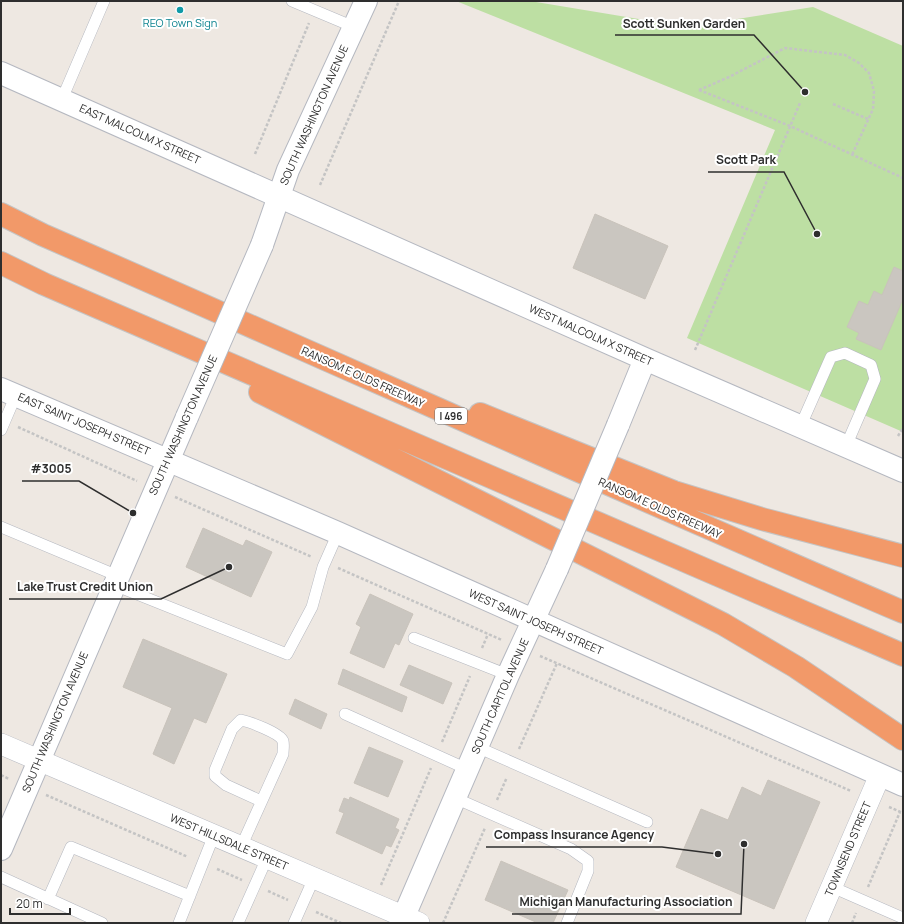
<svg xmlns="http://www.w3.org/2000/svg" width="904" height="924" viewBox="0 0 904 924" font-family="Manrope,sans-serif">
  <rect width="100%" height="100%" fill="#eee8e2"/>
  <!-- green -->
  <path fill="#bddfa3" d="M456 1H530L687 27 813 7 903 46V432L687 338 775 130Z"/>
  <!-- building -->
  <path fill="#cac6c0" stroke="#c9c3bb" d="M595 214 668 246 645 299 573 268Z
    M894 267 903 271V299L881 350 856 339 859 333 847 327 859 301 868 305 874 291 882 295Z
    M203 528 243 546 246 540 272 552 251 597 186 567Z
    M370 594 413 614 399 645 395 643 384 668 350 653 361 627 356 624Z
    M143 639 227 674 206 723 194 718 174 764 153 754 172 708 123 687Z
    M409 665 452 683 443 704 400 685Z
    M343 669 407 697 402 712 338 684Z
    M295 699 327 714 321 729 289 714Z
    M369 747 403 761 388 797 354 783Z
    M768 780 820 802 774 909 676 867 701 809 728 820 742 787 761 796Z
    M350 797 399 819 395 828 399 830 391 847 386 845 382 854 336 833 344 813 339 811 344 798 349 800Z
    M501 861 568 890 553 923H538L485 900Z"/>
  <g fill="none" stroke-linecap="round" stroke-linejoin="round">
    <defs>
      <path id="lane" d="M292 1 354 27
        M62 99 104 1
        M801 425 831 357 845 353 871 365 875 379 846 446
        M1 430 16 395
        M1 527 118 576
        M114 585 287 654 312 607 323 567 338 533
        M414 638 508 675
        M345 714 467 769
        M477 747 647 822
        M455 798 571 849 588 861V871L567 923
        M241 847 283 754C283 750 284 745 283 741 280 733 250 722 241 720L232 729 215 770V776L226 785 261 801
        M1 877 102 923
        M832 887 903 918
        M48 899 71 847 190 896
        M179 923 214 835
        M238 923 267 858
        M294 923 314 878"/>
      <path id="street" d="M1 744 419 923
        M816 923 880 775"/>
      <path id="secondary" d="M1 73 645 359 903 471
        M262 245 288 170 366 1
        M1 389 338 533 903 785
        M618 425 645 359
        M1 849 187 417
        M401 923 508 675 557 569"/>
      <path id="highway" d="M1 214 43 235C330 360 615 489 903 612
        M1 263 44 284 903 655
        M260 392 723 624 796 667 903 739
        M480 414 674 492 762 519 903 556"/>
    </defs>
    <!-- lane casing -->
    <use href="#lane" stroke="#b5b8c0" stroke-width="12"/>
    <!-- street casing -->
    <use href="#street" stroke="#b5b8c0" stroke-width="22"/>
    <!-- secondary casing -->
    <use href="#secondary" stroke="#b5b8c0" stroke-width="24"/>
    <!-- highway casing -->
    <use href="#highway" stroke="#c4c4c4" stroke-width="24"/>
    <!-- path -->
    <path stroke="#c4c4c4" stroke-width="2.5" stroke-dasharray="3 2" stroke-linecap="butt" d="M699 90 729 77 785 48 845 55 859 63 869 73 874 91 873 109 852 155
      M699 90 790 126 903 178
      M833 104 868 119
      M255 154 309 23
      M320 185 399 1
      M695 350 800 103
      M18 427 137 481
      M898 436 903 428
      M175 497 312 557
      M338 568 502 640
      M482 648 488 634
      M540 656 851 791
      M442 742 470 676
      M519 749 557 663
      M1 775 9 779
      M46 795 188 857
      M497 800 507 777
      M889 807 903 813
      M217 869 242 880
      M381 885 431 768
      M868 887 900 812
      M268 891 288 900
      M316 912 341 923
      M443 923 485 828
      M852 923 856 913"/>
    <!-- lane -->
    <use href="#lane" stroke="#fff" stroke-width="11"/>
    <!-- street -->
    <use href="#street" stroke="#fff" stroke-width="21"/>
    <!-- secondary -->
    <use href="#secondary" stroke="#fff" stroke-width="22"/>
    <!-- highway -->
    <use href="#highway" stroke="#f29969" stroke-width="22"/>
    <defs>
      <path id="secondary-bridge" d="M187 417 262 245
        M557 569 618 425"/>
    </defs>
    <!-- secondary-bridge casing -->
    <use href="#secondary-bridge" stroke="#b5b8c0" stroke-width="24" stroke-linecap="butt"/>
    <!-- secondary-bridge -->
    <use href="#secondary-bridge" stroke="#fff" stroke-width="22"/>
  </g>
  <!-- markers -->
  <circle fill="#0f9aa8" stroke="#fff" stroke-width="1.5" cx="180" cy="10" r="4"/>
  <g text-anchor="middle" stroke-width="4" stroke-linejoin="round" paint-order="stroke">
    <!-- shield labels -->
    <rect fill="#fff" stroke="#6d6d6d" stroke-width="1" x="435" y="408" width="32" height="16" rx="3"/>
    <g font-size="10" font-weight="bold" fill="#2e2e2e">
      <text x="451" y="420">I 496</text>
    </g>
    <!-- culture labels -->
    <g font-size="11" fill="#0d838f" stroke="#fff">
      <text x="180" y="27">REO Town Sign</text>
    </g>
    <!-- street labels -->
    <g font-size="11" fill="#2e2e2e" stroke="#fff">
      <text transform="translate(314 115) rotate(-66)" y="4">SOUTH WASHINGTON AVENUE</text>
      <text transform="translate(140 134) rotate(24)" y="4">EAST MALCOLM X STREET</text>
      <text transform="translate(591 335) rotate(24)" y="4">WEST MALCOLM X STREET</text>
      <text transform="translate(363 377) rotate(24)" y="4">RANSOM E OLDS FREEWAY</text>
      <text transform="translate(84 424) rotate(23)" y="4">EAST SAINT JOSEPH STREET</text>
      <text transform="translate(183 425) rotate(-66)" y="4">SOUTH WASHINGTON AVENUE</text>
      <text transform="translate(660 508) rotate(24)" y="4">RANSOM E OLDS FREEWAY</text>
      <text transform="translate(536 622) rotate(24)" y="4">WEST SAINT JOSEPH STREET</text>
      <text transform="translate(500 696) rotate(-66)" y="4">SOUTH CAPITOL AVENUE</text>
      <text transform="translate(55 722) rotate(-67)" y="4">SOUTH WASHINGTON AVENUE</text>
      <text transform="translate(229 842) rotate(23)" y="4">WEST HILLSDALE STREET</text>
      <text transform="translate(848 849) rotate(-67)" y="4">TOWNSEND STREET</text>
    </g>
  </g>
  <!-- callouts -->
  <path fill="none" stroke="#2e2e2e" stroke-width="1.5" d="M805 92L754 35H615M817 234L784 172H708M133 513L79 481H22M229 567L161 599H9M718 854L662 847H486M744 844L741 914H512"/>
  <g fill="#2e2e2e" stroke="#fff" stroke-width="1.5">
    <circle cx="805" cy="92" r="4"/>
    <circle cx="817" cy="234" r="4"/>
    <circle cx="133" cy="513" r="4"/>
    <circle cx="229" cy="567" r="4"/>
    <circle cx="718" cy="854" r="4"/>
    <circle cx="744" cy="844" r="4"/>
  </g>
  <g font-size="12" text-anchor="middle" font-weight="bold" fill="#2e2e2e" stroke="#fff" stroke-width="4" stroke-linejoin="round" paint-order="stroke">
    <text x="684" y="28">Scott Sunken Garden</text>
    <text x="746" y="164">Scott Park</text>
    <text x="51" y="473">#3005</text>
    <text x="85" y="591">Lake Trust Credit Union</text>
    <text x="574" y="839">Compass Insurance Agency</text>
    <text x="626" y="906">Michigan Manufacturing Association</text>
  </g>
  <!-- border -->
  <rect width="904" height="924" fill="none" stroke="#2e2e2e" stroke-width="4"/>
  <!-- scale -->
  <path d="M10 908v6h60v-6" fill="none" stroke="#2e2e2e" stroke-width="2"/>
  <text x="16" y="908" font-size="12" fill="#2e2e2e" stroke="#ffffff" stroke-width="3" paint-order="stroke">20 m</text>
</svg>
